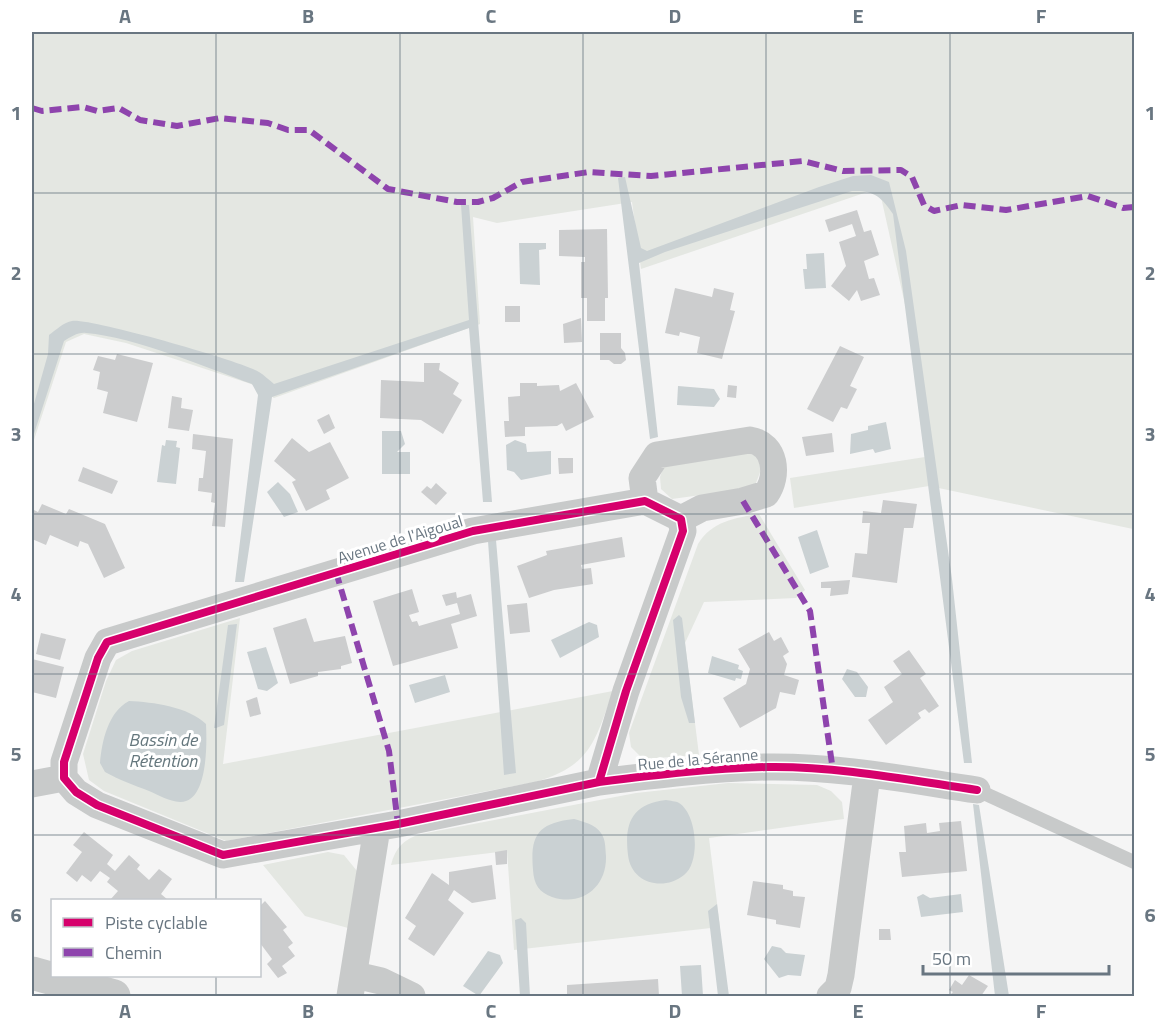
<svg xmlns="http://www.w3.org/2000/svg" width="1166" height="1028" viewBox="0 0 1166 1028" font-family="'Titillium Web',sans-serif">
  <rect width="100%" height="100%" fill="#f5f5f5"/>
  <!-- green -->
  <path fill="#e4e7e2" d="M32 32H1134V535L1133 529 929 486 794 508 790 478 925 457 906 309 879 188 641 269 632 202 497 223 473 217 480 324 274 398 251 384 126 343 84 334 66 342 32 446Z
    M749 453 757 457 762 467 756 483 745 489 672 499 661 489 660 477 664 466Z
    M759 514 805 590 796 598 704 602 685 643 699 755 643 759 631 747 629 733 698 544C712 521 735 518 759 514Z
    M240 618 223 764 613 691C595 741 591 766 535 782L226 841 104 791 89 780 83 754 106 681 116 660 132 651Z
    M728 783 817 785 831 791 842 802 844 819 709 838 720 927 514 950 507 851 391 865C395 848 404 839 421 834L636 793Z
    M328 852 344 855 357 871 348 928 305 916 263 865Z"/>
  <!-- water -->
  <path fill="#cad1d3" d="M871 175 889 182 906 251 952 579 972 763H964L893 214C881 196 873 190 852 191L665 252 639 263 658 437 650 439 618 178 625 177 641 248 647 251 819 187 853 176Z
    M461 205H469L492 502H483L469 328 272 397 244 582H235L258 395 252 384C205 367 135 337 86 333 78 332 71 337 64 341L32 440V411L48 354 49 335C56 330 64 322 72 321 90 318 241 361 259 372 264 375 269 380 274 384L469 320Z
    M519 243H546V249L539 250 540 285 520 284Z
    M824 253 826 288 805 289 803 269H807L806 254Z
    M678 386 714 389 720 399 714 407 677 405Z
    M886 422 891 449 875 453 873 449 850 454 851 434 868 430V426Z
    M382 431H401L405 444 397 452H410V474H382Z
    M166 440 177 441 176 447 180 448 176 484 157 482 162 445 165 446Z
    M515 440 526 444 527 452 551 451V474L521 480 514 472 507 470 506 445Z
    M278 482 290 494 298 512 284 517 267 492Z
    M817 530 829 567 810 574 798 537Z
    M496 540 516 773 504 775 488 541Z
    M679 615 682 618 695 723H689L681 697 673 620Z
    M589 622 597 625 599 637 560 658 551 640Z
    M237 624 224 725 216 728H214L228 625Z
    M266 647 278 683 267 691 258 689 247 652Z
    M712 656 739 665 738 669 743 671 741 679 736 678 735 681 708 673Z
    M847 669 857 672 868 687 866 697H855L842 679Z
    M445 675 450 692 415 703 409 685Z
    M129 701C153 702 189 707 206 724 207 743 208 803 180 802 169 801 158 795 149 791 134 785 119 780 105 772L100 763C102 741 108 712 129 701Z
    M666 800C670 801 676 801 679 803 697 814 701 862 684 875 663 892 631 883 628 855 624 823 632 804 666 800Z
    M973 804 979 805 1009 996H995Z
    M574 819C584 822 595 824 601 833 606 840 605 848 606 856 607 887 582 907 552 897 539 892 534 885 533 870 530 835 538 823 574 819Z
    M923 894 930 898 961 894 963 912 921 917 917 897Z
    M717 904 729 996H718L708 911Z
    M521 918 526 923 530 996H520L515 920Z
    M772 946 781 948 786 953 805 955 801 976 788 975 779 978 764 959Z
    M488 951 500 955 503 963 479 996 463 986Z
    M701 965 703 996H682L680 966Z"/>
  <!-- building -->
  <path fill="#cccdce" d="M857 210 864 232 871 230 879 255 864 261 869 279 874 278 880 295 861 301 857 290 849 301 831 286 846 266 839 242 856 236 852 224 829 232 825 220Z
    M607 229 608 298H605V321H587V298H581V262H585V257L559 256V230Z
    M675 288 712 297 714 288 734 293 730 310 735 311 722 359 697 353 700 337 680 332 679 336 665 333Z
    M505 306H520V322H505Z
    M581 318 582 342 564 343 563 324Z
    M600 333H621V348L625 353 626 360 621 364H614L609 360H600Z
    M840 346 864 357 850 386 857 389 847 409 841 407 833 422 807 409Z
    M117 354 153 363 137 422 103 413 108 392 97 389 100 372 93 370 98 356 115 360Z
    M424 363H440L439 370 459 383 453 394 462 400 443 434 421 420 380 418 381 380 424 382Z
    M520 383H537V386L559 385 560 391 576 383 594 417 566 431 562 423 557 426 525 427V436L505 437 504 421H509L508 397 520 396Z
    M728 385 737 386 736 398 727 397Z
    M172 396 182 398 181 408 193 410 189 431 168 428Z
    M329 414 335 428 324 434 317 420Z
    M832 433 834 452 806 456 802 437Z
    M193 434 233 439 225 527 212 526 215 503 211 502 212 493 198 491 199 478H203L206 451 192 449Z
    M292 438 309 452 330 442 349 478 326 490 330 499 306 511 292 482 296 480 274 461Z
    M558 458H573V473L559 474Z
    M83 467 118 481 112 494 78 481Z
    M436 483 447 493 436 505 421 492 427 486 431 489Z
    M883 500 917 504 913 528H904L897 583 852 577 855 553 867 554 870 523H862L863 511 881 513Z
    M42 504 66 514 69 509 105 524 125 568 104 578 88 544 80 541 78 547 50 535 46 545 32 539V509L38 512Z
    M622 537 625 557 581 565 582 569 591 568 593 584 554 590 529 598 517 566 547 555 546 551Z
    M850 580 848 594 830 596 831 588H821V582Z
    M412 589 419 612 409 615 412 622 417 621 419 626 460 614 457 603 446 606 442 595 456 592 457 598 471 594 477 616 451 624 458 648 393 666 373 601Z
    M527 603 530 632 510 634 507 605Z
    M306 618 314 642 345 636 352 663 341 666V669L318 672V676L290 684 273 628Z
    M769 632 774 641 781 637 789 652 783 656 787 664 784 675 799 680 795 695 780 692 776 708 740 728 723 698 746 684 750 669 738 649Z
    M41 633 66 639 60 660 36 654Z
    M909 650 926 674 920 678 939 706 929 713 925 709 918 713 921 718 886 745 868 720 893 702 884 687 902 674 893 661Z
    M32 659 64 667 56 698 32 692Z
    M257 697 261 714 250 717 246 701Z
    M961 821 967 871 902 877 899 852H906L904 826 926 823 927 833 940 831 939 823Z
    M84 832 113 855 107 864 115 871 129 855 140 865 137 869 149 880 159 869 172 879 161 894 168 900H110L118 891 107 882 110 878 100 871 91 882 82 875 77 882 66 873 82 852 73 845Z
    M507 850V864L496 865 495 852Z
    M492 865 496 899 472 903 454 890 448 900 464 913 434 956 408 939 416 926 405 918 432 873 449 885V872Z
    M753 881 783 885V889L793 891V896L805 897 800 928 776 924V920L747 915Z
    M265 901 287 927 283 930 293 943 288 947 295 956 282 966 287 973 278 978 267 964 272 959 260 943V906Z
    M879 929H890L891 940H879Z
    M969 975 988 986 981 996H949L953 992 949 990 955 980 962 985Z
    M658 979 659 996H567V985Z"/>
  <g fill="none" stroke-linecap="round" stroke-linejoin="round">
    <!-- service -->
    <path stroke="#c8caca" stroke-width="14" d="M977 790 1134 862"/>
    <!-- minor -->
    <path stroke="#c8caca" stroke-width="27" d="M645 501 681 519 683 531 626 691 599 782 398 824 223 855 97 805 76 792 64 778V762L98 658 107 642 473 531Z
      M645 501 642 478 657 455 750 440C776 444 779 476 766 494L743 501 702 508 681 519
      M599 782C655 775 711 768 768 767 837 766 909 780 977 790
      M32 784 64 778
      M355 975 381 981 412 996
      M350 996 377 828
      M830 996 838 988 841 975 867 775"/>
    <!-- tertiary -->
    <path stroke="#c8caca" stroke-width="33" d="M32 973 114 996"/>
    <!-- quiet -->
    <path stroke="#8e44ad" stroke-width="6" stroke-dasharray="12 6" stroke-linecap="butt" d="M32 108 42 111 83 107 97 111 119 108 140 120 177 126 220 118 268 123 288 130H309L388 189 457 202H478L493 198 522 182 589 172 651 176 803 161 843 171 901 170 912 177 924 205 934 211 962 205 1006 210 1088 196 1123 208 1134 207
      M743 501 810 611 833 771
      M336 572 389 751 398 824"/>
    <defs>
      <path id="cycleway" d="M645 501 681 519 683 531 626 691 599 782 398 824 223 855 97 805 76 792 64 778V762L98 658 107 642 473 531Z
        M599 782C655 775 711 768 768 767 837 766 909 780 977 790"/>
    </defs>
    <!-- cycleway casing -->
    <use href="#cycleway" stroke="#fff" stroke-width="11"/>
    <!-- cycleway -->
    <use href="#cycleway" stroke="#d6006c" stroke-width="8"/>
  </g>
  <!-- grid -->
  <path fill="none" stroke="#697681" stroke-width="1.5" stroke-opacity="0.55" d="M216 32V900M400 32V996M583 32V996M766 32V996M950 32V996M32 193H1134M32 354H1134M32 514H1134M32 674H1134M32 835H1134M216 976V996"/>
  <g text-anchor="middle" stroke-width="6" stroke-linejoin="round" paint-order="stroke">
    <!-- street labels -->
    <g font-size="16" fill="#697681" stroke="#fff">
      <text transform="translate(400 539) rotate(-17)" y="6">Avenue de l'Aigoual</text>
      <text transform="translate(698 759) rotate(-5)" y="6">Rue de la Séranne</text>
    </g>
    <!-- water labels -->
    <g font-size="18" font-style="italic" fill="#65777d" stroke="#fff">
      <text x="163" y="746">Bassin de<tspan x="163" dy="21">Rétention</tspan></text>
    </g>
  </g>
  <!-- border -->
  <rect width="1166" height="1028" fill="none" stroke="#ffffff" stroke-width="66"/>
  <!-- legend -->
  <rect x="51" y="899" width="210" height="78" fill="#ffffff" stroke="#c3c8cd" stroke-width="1.5"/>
  <rect x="63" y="918" width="30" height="9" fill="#d6006c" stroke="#c3c8cd" stroke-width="1.5"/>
  <text x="105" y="929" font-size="18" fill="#697681">Piste cyclable</text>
  <rect x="63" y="948" width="30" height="9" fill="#8e44ad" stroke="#c3c8cd" stroke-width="1.5"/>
  <text x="105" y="959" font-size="18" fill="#697681">Chemin</text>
  <!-- scale -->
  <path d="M923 965v9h186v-9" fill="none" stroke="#697681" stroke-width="3"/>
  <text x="932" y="965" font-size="18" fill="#697681" stroke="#ffffff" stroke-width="4.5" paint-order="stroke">50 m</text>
  <rect x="33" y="33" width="1100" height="962" fill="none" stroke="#697681" stroke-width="2"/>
  <g font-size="20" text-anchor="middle" font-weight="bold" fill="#697681">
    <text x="125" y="23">A</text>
    <text x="308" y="23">B</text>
    <text x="491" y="23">C</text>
    <text x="675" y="23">D</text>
    <text x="858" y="23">E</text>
    <text x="1041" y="23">F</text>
    <text x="16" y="120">1</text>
    <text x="1150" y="120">1</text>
    <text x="16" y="280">2</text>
    <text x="1150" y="280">2</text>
    <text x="16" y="441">3</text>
    <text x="1150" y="441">3</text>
    <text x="16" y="601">4</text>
    <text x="1150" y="601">4</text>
    <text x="16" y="761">5</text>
    <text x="1150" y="761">5</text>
    <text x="16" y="922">6</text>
    <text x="1150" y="922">6</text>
    <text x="125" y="1018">A</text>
    <text x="308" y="1018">B</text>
    <text x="491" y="1018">C</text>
    <text x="675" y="1018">D</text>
    <text x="858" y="1018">E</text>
    <text x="1041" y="1018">F</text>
  </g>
</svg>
